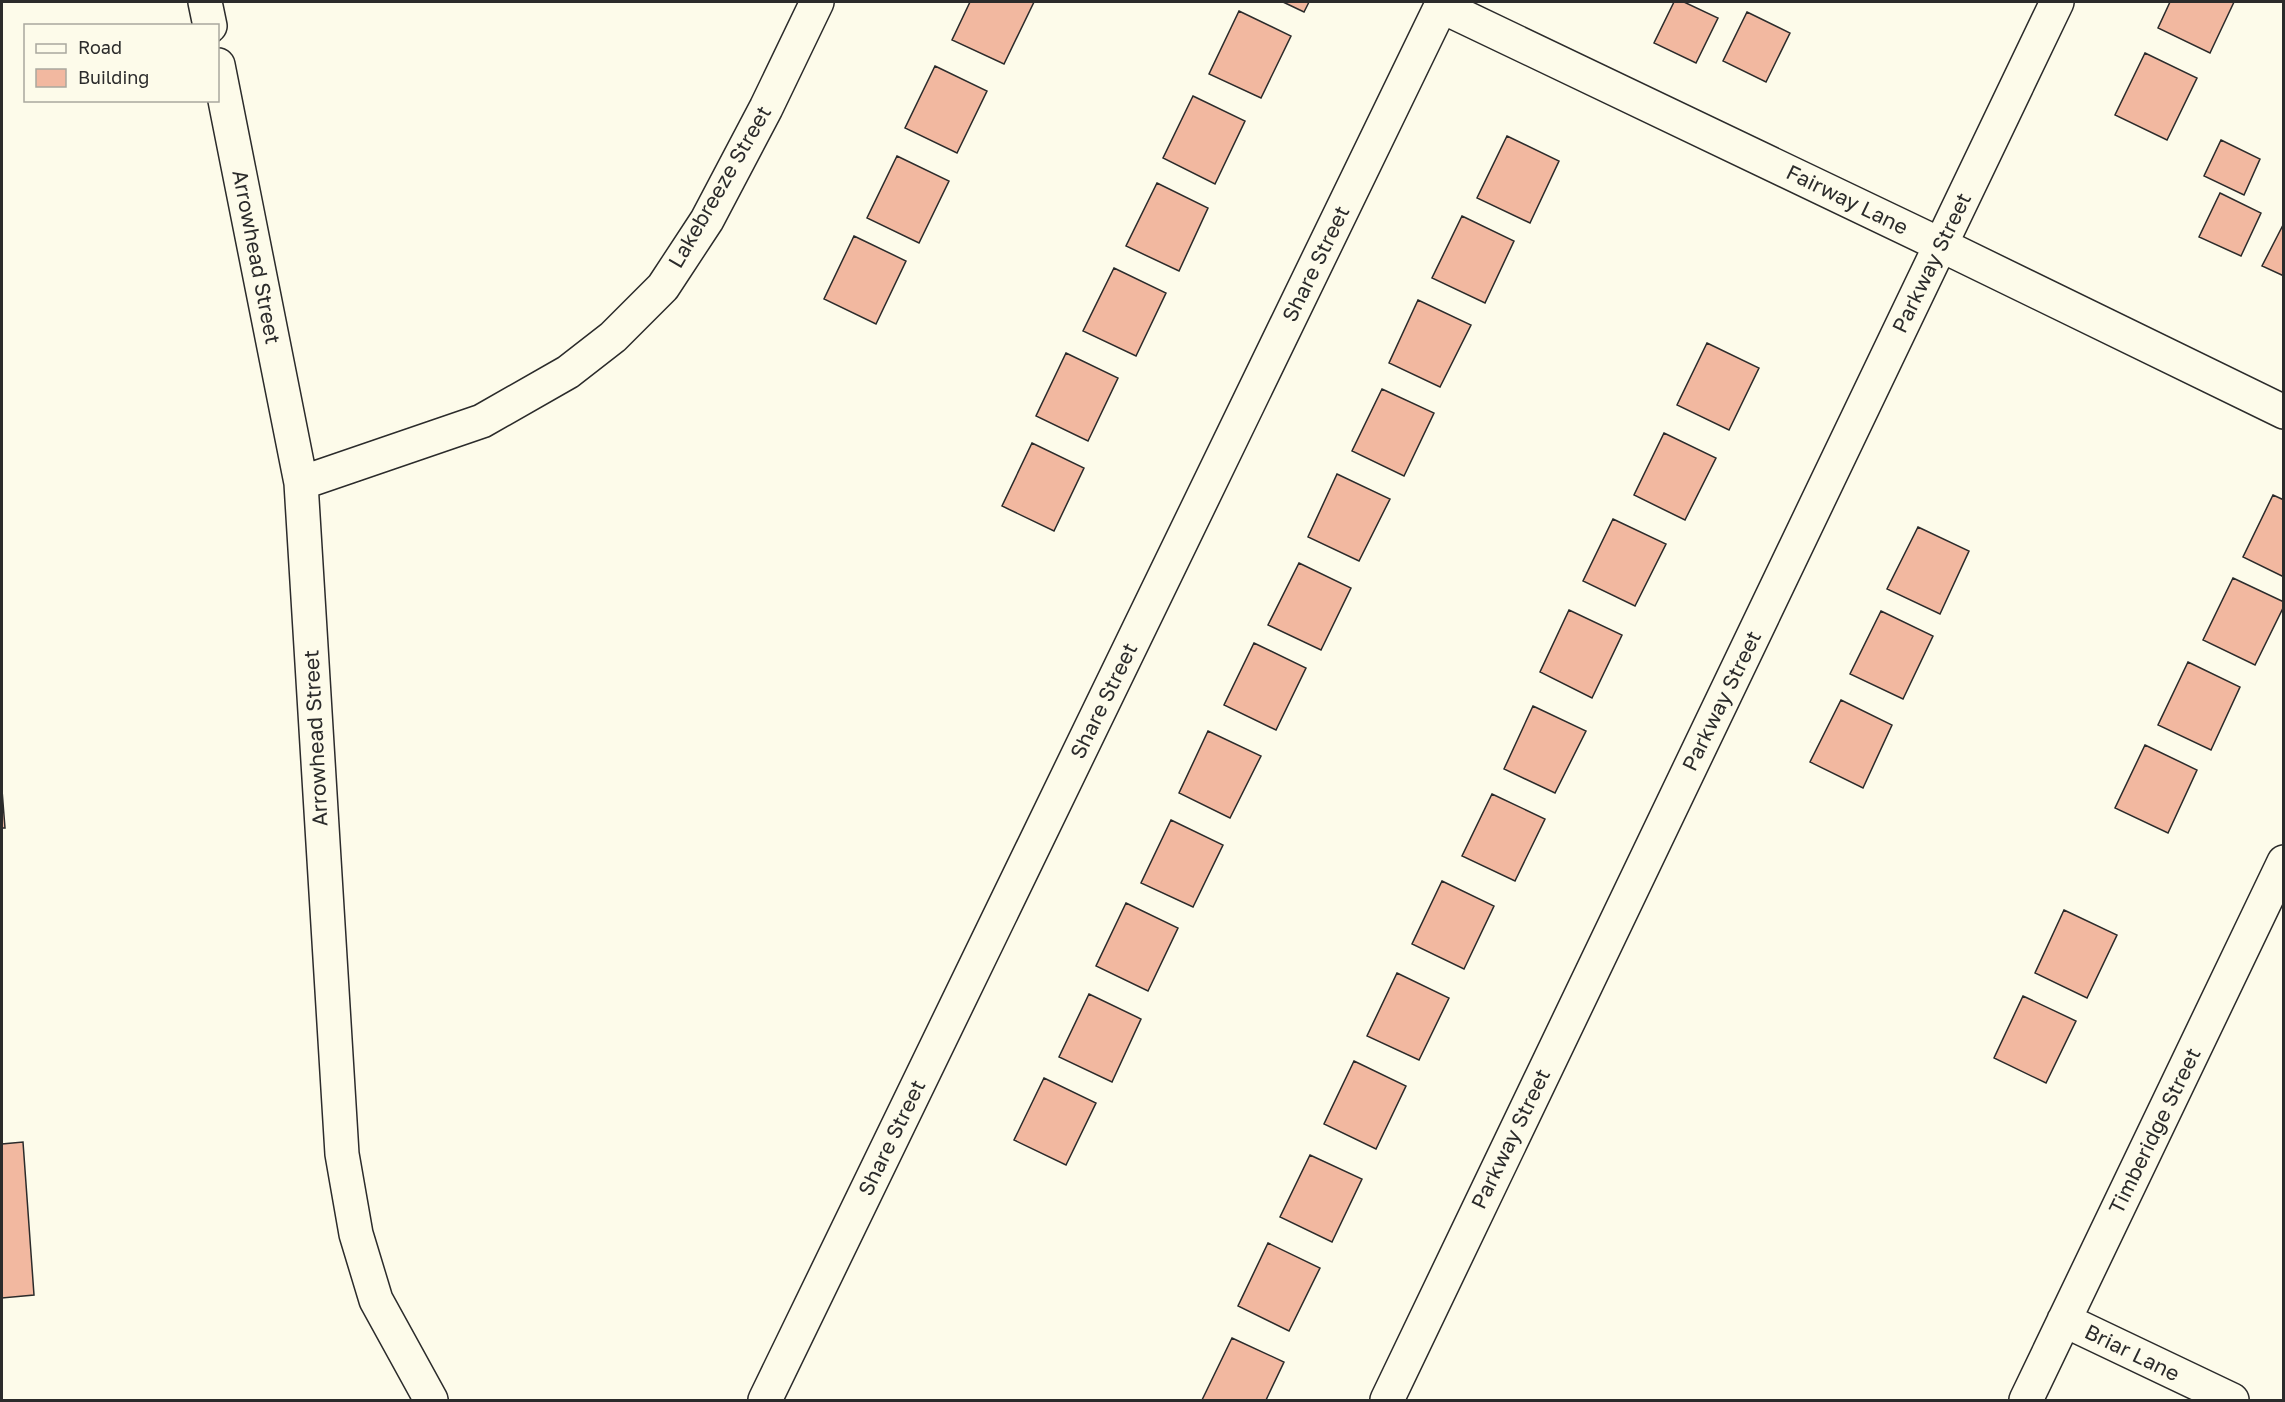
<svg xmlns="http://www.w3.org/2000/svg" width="2285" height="1402" viewBox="0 0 2285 1402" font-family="'Golos Text',sans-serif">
  <rect width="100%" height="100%" fill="#fdfbea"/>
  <!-- building -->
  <path fill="#f2b8a0" stroke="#2b2b2b" stroke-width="1.5" d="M970 2H1034L1004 64 952 40Z
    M1283 2H1309L1304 12Z
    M1674 2H1684L1718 18 1696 63 1654 43Z
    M2170 2H2234L2210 53 2158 28Z
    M1239 11 1291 36 1261 98 1209 74Z
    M1747 12 1790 33 1766 82 1723 61Z
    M2145 53 2197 78 2167 140 2115 115Z
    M935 66 987 91 957 153 905 128Z
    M1193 96 1245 121 1215 184 1163 158Z
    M1507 136 1559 161 1530 223 1477 198Z
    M2221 140 2260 159 2244 195 2204 176Z
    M897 156 949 181 919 243 867 218Z
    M1157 183 1208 208 1179 271 1126 246Z
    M2220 193 2261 213 2241 256 2199 237Z
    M1462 216 1514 241 1485 303 1432 278Z
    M2284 223V276L2262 266Z
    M854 236 906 261 876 324 824 299Z
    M1114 268 1166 293 1136 356 1083 331Z
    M1418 300 1471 325 1440 387 1389 363Z
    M1707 343 1759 368 1729 430 1677 405Z
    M1066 353 1118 378 1088 441 1036 416Z
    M1382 389 1434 413 1404 476 1352 451Z
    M1664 433 1716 458 1685 520 1634 495Z
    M1032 443 1084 468 1054 531 1002 506Z
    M1337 474 1390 499 1359 561 1308 537Z
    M2273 495 2284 500V577L2243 557Z
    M1613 519 1666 544 1635 606 1583 581Z
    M1918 527 1969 551 1940 614 1887 589Z
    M1299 563 1351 588 1321 650 1268 625Z
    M2233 578 2284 602V606L2255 665 2203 640Z
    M1569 610 1622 635 1592 698 1540 672Z
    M1881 611 1933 636 1903 699 1850 674Z
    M1254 643 1306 668 1276 730 1224 705Z
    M2188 662 2240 687 2211 750 2158 725Z
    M1841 700 1892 725 1863 788 1810 762Z
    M1533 706 1586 731 1555 793 1504 769Z
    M1208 731 1261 756 1230 818 1179 793Z
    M2145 745 2197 770 2168 833 2115 808Z
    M2 790 5 828H2Z
    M1492 794 1545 819 1515 881 1462 856Z
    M1171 820 1223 845 1193 907 1141 883Z
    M1442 881 1494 906 1464 969 1412 944Z
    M1126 903 1178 928 1148 991 1096 966Z
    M2064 910 2117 935 2087 998 2035 973Z
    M1397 973 1449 998 1419 1060 1367 1036Z
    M1089 994 1141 1019 1112 1082 1059 1057Z
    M2023 996 2076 1021 2046 1083 1994 1058Z
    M1354 1061 1406 1086 1376 1149 1324 1124Z
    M1044 1078 1096 1103 1066 1165 1014 1140Z
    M23 1142 34 1295 2 1298V1144Z
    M1310 1155 1362 1179 1332 1242 1280 1217Z
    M1268 1243 1320 1268 1289 1331 1238 1306Z
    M1232 1338 1284 1362 1266 1400H1202Z"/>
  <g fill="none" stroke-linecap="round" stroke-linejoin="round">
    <defs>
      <path id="street" d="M205 2 210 26
        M1441 6 1941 245 2284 412
        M218 65 301 483 342 1154 356 1234 376 1300 431 1400
        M301 483 482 421 568 372 613 337 663 287 707 220 766 108 817 2
        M2064 1320 2232 1400
        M765 1400 1443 2
        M1387 1400 2057 2
        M2026 1400 2284 862"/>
    </defs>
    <!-- street casing -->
    <use href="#street" stroke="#2b2b2b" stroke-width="36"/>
    <!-- street -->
    <use href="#street" stroke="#fdfbea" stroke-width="33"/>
  </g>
  <g text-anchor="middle" stroke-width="4.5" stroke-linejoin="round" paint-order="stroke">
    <!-- street labels -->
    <g font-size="21" fill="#2b2b2b" stroke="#fdfbea">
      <text transform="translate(720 187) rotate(-60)" y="7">Lakebreeze Street</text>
      <text transform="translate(1847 200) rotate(26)" y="7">Fairway Lane</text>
      <text transform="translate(256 257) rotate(79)" y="7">Arrowhead Street</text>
      <text transform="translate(1932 263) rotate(-64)" y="7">Parkway Street</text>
      <text transform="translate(1316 264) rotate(-64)" y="7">Share Street</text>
      <text transform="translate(1104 701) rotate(-64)" y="7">Share Street</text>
      <text transform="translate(1722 701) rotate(-64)" y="7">Parkway Street</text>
      <text transform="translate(316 738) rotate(-93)" y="7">Arrowhead Street</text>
      <text transform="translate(2155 1131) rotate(-64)" y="7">Timberidge Street</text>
      <text transform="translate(892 1138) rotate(-64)" y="7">Share Street</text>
      <text transform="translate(1511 1139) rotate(-64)" y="7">Parkway Street</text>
      <text transform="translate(2132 1353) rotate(26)" y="7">Briar Lane</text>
    </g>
  </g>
  <!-- border -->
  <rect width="2285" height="1402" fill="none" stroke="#2b2b2b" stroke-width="6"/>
  <!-- legend -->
  <rect x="24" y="24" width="195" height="78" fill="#fdfbea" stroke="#a9a89e" stroke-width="1.5"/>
  <rect x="36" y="44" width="30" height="9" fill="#fdfbea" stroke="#a9a89e" stroke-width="1.5"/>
  <text x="78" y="54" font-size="18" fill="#2b2b2b">Road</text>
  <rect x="36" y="69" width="30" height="18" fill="#f2b8a0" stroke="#a9a89e" stroke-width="1.5"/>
  <text x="78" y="84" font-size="18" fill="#2b2b2b">Building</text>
</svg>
